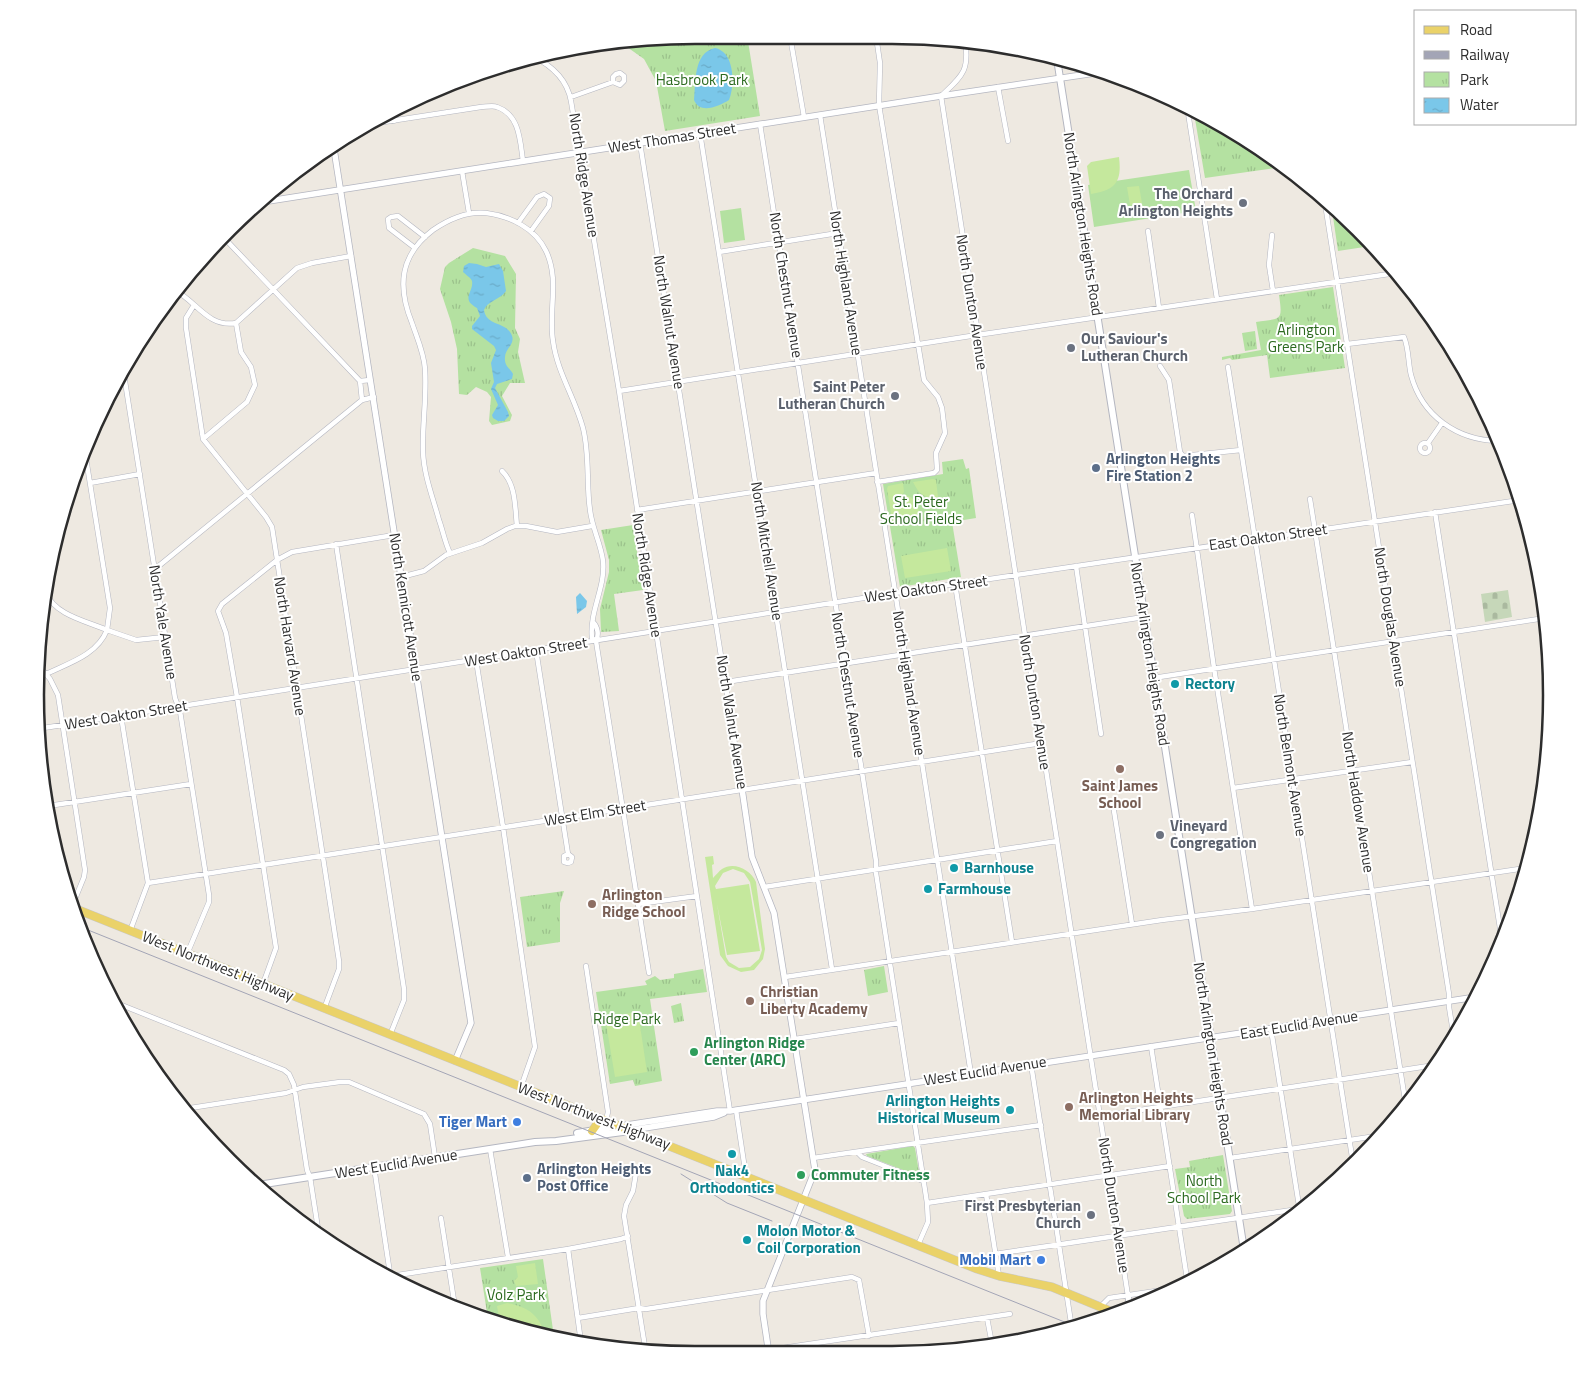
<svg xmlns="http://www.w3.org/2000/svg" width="1587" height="1390" viewBox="0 0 1587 1390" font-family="'Titillium Web',sans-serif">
  <defs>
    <pattern id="cemetery-stones" width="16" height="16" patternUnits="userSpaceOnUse" patternTransform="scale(1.25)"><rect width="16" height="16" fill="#c6d7b9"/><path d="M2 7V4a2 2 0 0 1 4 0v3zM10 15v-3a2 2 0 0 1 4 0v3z" fill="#aab99f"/></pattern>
    <pattern id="park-tufts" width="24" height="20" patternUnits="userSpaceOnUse" patternTransform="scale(1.25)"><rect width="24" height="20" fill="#b4e1a1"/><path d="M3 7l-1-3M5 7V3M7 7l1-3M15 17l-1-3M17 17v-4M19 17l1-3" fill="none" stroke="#9bc18b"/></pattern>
    <pattern id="water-ripples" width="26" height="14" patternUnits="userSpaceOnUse" patternTransform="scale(1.25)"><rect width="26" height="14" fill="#7ac7e9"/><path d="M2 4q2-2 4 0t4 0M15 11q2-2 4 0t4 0" fill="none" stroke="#6aabc8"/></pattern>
  </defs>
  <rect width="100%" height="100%" fill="#eee9e1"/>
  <!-- grass -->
  <path fill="#b4e1a1" d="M1189 170 1196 211 1094 227 1088 185Z
    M741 208 745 240 724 243 720 211Z"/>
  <!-- cemetery -->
  <path fill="url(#cemetery-stones)" d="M1508 590 1512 617 1485 622 1481 594Z"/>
  <!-- park -->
  <path fill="url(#park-tufts)" d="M695 35H747L760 116 665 131 656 81 644 59 627 47H604Z
    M1209 117 1222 124 1282 167 1205 178 1195 119Z
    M1331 203 1371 246 1338 251Z
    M473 248 505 256 516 274 515 328 520 339 518 352 525 383H510L502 396 512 415 510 421 492 425 489 421 491 397 487 392 476 387 467 395 459 394 457 349 451 322 440 289 445 267 449 263Z
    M1333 287 1345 368 1270 378 1267 355 1232 360 1230 358 1222 360V357L1261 350 1256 322C1281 318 1283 322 1279 295Z
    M1255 331 1257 349 1245 351 1242 333Z
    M963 459 966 469 969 468 976 518 952 522 961 577 900 587 883 484 943 474 942 462Z
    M633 525 643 590 614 594 619 631 601 632 600 609 609 572V560L601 530Z
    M564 891 560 903V942L527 947 520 897Z
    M884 966 888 992 868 996 864 970Z
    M703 969 707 992 650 999 662 1081 635 1086 633 1080 610 1084 596 992 647 985 645 981 655 976 660 980 674 978V974Z
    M681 1003 684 1021 674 1023 671 1006Z
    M913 1146 915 1148 919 1172 916 1175 867 1156 866 1154Z
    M1223 1155 1232 1211 1230 1214 1187 1219 1184 1216 1175 1169 1190 1167 1189 1161Z
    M543 1259 554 1337 524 1332 488 1319 480 1268Z"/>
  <!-- pitch -->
  <path fill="#c5e89d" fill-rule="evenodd" d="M1119 157C1122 182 1116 190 1091 194L1087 166 1091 162Z
    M1139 186 1142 203 1130 205 1127 187Z
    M933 479 936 480 938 497C924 499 919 494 913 482Z
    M903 483 904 492 902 495C915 495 920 507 920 519L895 523 892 520 887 489 888 486Z
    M947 548 951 571 905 578 901 556Z
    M713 856 714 864 712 865 713 878C716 875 719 871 722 869 734 861 751 870 756 882L765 949 763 959 754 970 741 972 728 966 720 955 705 857ZM733 869 744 873 750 882 762 950 759 959 750 967 739 968 729 962 726 957 717 904 727 955 760 951 749 884 716 889 715 886 723 873Z
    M638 1012 647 1072 615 1077 605 1017Z
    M535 1263 538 1284 516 1286 514 1281 518 1277 516 1266Z
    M507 1303C529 1307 539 1315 546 1336L524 1332 500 1324 497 1306Z"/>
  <!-- water -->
  <path fill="url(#water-ripples)" d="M715 48C735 52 735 85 729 100 719 106 700 115 694 100 696 82 693 53 715 48Z
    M469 263 477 264 486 267 499 264 503 271 506 291C500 300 487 301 484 310 486 325 503 322 510 332 518 343 505 348 505 357 504 366 510 368 513 374L512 379 497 384 495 388 508 412 509 416 504 421H498L493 418 492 415 498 405 491 389 494 382 491 363 496 350 494 346 472 329V326L480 316 477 308C460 299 474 292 472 281 471 278 465 274 463 272L464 266Z
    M580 593 587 601 586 607 577 614 576 597Z"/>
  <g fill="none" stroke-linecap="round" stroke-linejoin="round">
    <defs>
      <path id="minor" d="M790 36 804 117
        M876 36 880 63 879 105 918 344 924 380 938 397 942 408 945 433 936 453 937 470 934 473 877 482
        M965 40C970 71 962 76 941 96L1128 1296
        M532 56C551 65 567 79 571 101L619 391 730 1111
        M998 87 1008 141
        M571 97 613 82 620 85 624 81V76L620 73 616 74 613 77V82
        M1187 106 1217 299
        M393 110 394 121
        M820 115 971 1074
        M371 124 481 107C486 107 493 105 497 107 520 115 520 141 523 161
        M760 124 876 861V873L927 1203 928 1222 918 1245
        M700 133 832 969
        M640 143 742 789
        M462 171 469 213
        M1324 197 1449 994V1007L1454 1038
        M518 223 537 197 544 194 550 198 549 206 531 231
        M1148 231 1159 308
        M1272 235 1269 265 1273 291
        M225 236 228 242 360 381 370 380
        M415 248 389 228 388 219 391 217 398 216 425 237
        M719 252 838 233
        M174 290C196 300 207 328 236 323L297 268 312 263 351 256
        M194 305 186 318V328L203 439 266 517 272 527 339 961V969L324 1009
        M1347 344 1404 337C1409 349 1408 363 1411 375 1422 416 1457 440 1498 441
        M1160 366 1169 380 1180 452 1183 456 1241 450
        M1228 367 1353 1163
        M124 375 175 698 180 711 209 895V902L187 954
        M360 381 362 400
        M619 391 977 335 1396 273
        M203 439 247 402 255 385 251 367 241 352 236 323
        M1420 448a5 5 0 1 1 10 0a5 5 0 1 1-10 0Z
        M1428 443 1442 423
        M502 471C516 484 515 508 517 526
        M90 483 140 474
        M1310 499 1406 1106
        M637 510 876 473
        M1435 512 1502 941
        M1192 515 1214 668 1252 909
        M1529 523 1550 661
        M336 544 404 989V1000L390 1035
        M450 553C445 543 443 531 439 520 433 498 424 476 423 452 422 425 427 397 425 369 424 353 417 338 412 323 397 286 400 255 433 230 449 219 466 211 486 213 510 216 535 228 546 251 560 280 548 311 553 341 557 372 575 398 583 428 590 456 586 483 590 510 592 528 601 544 603 561 606 586 589 612 592 638L596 641
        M1076 566 1101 734
        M155 569 362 400 374 397
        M401 577 424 571 446 555 482 543 507 529 515 526H526L557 532 592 526
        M955 584 1012 942
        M46 593C55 615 86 621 107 630L110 608 84 446
        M593 622C598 627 599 635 596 641L649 973
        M536 650 568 854 572 857 571 862 568 863 564 862V856L568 854
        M476 660 503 827 535 1047 521 1087
        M41 668 50 679 58 695 85 870 84 877 73 904
        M46 674C69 663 97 655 107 630L136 640 165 637
        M1153 678 1545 618
        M726 682 1144 617
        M121 716 148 883 130 931
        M37 729 895 593 1520 500
        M1233 788 1412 762
        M48 806 191 784
        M1114 811 1132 924
        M148 883 1042 743
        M764 887 1057 841
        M638 904 697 896
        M586 966 608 1112 606 1120
        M785 977 1162 920 1252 909 1526 868
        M263 984 276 948 237 697 226 633 218 611 222 604 277 560 292 552 394 535
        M114 1002 284 1070 289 1074 294 1085 307 1170 310 1177 319 1235
        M1271 1029 1300 1212
        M795 1039 899 1023
        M1151 1046 1188 1285
        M1031 1064 1072 1329
        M184 1109 286 1093 303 1087 340 1082H349L424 1114 430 1124 435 1157
        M736 1110 746 1176
        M1101 1116 1435 1065
        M490 1149 508 1257
        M857 1152 862 1157 923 1181
        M813 1158 1041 1125
        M1230 1158 1383 1135
        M374 1167 391 1280
        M636 1173 633 1191 626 1205 624 1216 646 1353
        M986 1194 999 1276
        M927 1203 1170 1166
        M441 1218 455 1307
        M568 1249 581 1342
        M995 1254 1305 1208
        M391 1276 568 1249 621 1239 628 1236
        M1100 1307 1109 1298 1183 1287
        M578 1318 639 1308 646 1309 852 1277 859 1280 869 1336
        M987 1318 992 1344
        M769 1350 1010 1314"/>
      <path id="tertiary" d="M334 149 471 1023 455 1061
        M256 203 941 96 1102 72
        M742 789 752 857 774 913 815 1170 763 1301V1314L769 1354
        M620 1126 717 1111H730L1476 997
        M632 1130 714 1117 724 1113
        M1128 1296 1130 1307"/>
      <path id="secondary" d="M1057 59 1244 1250
        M577 1133 619 1126
        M258 1185 535 1142 556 1141 630 1131"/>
      <path id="primary" d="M76 909 977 1269 999 1276 1052 1287 1115 1313
        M592 1115 595 1118 597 1124 592 1131"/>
    </defs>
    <!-- minor casing -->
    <use href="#minor" stroke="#b4b6c0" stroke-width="5.5"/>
    <!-- tertiary casing -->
    <use href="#tertiary" stroke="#b4b6c0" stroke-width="7"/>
    <!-- secondary casing -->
    <use href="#secondary" stroke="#b4b6c0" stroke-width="8"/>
    <!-- primary casing -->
    <use href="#primary" stroke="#c8c8c8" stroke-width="9"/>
    <!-- minor -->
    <use href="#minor" stroke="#fff" stroke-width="4.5"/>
    <!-- tertiary -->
    <use href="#tertiary" stroke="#fff" stroke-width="5.5"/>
    <!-- secondary -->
    <use href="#secondary" stroke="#fff" stroke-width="6"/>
    <!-- primary -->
    <use href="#primary" stroke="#ead269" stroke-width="8"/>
    <!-- rail -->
    <path stroke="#a3a5b6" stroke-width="1" d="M83 928 1077 1327
      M681 1174 727 1203 772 1221"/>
  </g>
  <!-- markers -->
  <g fill="#6b7280" stroke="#fff" stroke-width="2">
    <circle cx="1243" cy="203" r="5"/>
    <circle cx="1071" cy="348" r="5"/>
    <circle cx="895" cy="396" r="5"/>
    <circle cx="1160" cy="835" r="5"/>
    <circle cx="1091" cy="1215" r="5"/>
  </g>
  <g fill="#5c6f8a" stroke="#fff" stroke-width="2">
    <circle cx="1096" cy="468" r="5"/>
    <circle cx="527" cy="1178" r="5"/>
  </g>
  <g fill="#0f9aa8" stroke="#fff" stroke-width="2">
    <circle cx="1175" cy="684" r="5"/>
    <circle cx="954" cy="868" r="5"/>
    <circle cx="928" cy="889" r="5"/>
    <circle cx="1010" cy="1110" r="5"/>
    <circle cx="732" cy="1154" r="5"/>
    <circle cx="747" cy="1240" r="5"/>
  </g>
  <g fill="#8d6e63" stroke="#fff" stroke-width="2">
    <circle cx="1120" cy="769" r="5"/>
    <circle cx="592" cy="904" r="5"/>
    <circle cx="750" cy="1001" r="5"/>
    <circle cx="1069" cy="1107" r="5"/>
  </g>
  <g fill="#2e9e5b" stroke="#fff" stroke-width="2">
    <circle cx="694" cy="1052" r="5"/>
    <circle cx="801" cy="1175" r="5"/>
  </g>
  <g fill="#3f7fe0" stroke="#fff" stroke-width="2">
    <circle cx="517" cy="1122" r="5"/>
    <circle cx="1041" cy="1260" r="5"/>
  </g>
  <g text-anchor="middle" stroke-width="4" stroke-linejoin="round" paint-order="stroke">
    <!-- park labels -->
    <g font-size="15" fill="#2b691f" stroke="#fff">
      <text x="702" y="85">Hasbrook Park</text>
      <text x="1306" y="335">Arlington<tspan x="1306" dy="17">Greens Park</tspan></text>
      <text x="921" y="507">St. Peter<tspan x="921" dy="17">School Fields</tspan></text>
      <text x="627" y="1024">Ridge Park</text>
      <text x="1204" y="1186">North<tspan x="1204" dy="17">School Park</tspan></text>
      <text x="516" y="1300">Volz Park</text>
    </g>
    <!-- street labels -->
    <g font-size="15" fill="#2d2d2d" stroke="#fff">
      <text transform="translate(672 138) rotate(-9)" y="5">West Thomas Street</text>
      <text transform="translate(584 175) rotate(81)" y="5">North Ridge Avenue</text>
      <text transform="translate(1083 224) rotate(81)" y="5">North Arlington Heights Road</text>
      <text transform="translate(846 283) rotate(81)" y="5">North Highland Avenue</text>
      <text transform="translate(786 285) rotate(81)" y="5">North Chestnut Avenue</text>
      <text transform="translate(972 302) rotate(81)" y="5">North Dunton Avenue</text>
      <text transform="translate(669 322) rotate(81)" y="5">North Walnut Avenue</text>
      <text transform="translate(1268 537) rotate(-8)" y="5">East Oakton Street</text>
      <text transform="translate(767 551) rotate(81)" y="5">North Mitchell Avenue</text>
      <text transform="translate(647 575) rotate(81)" y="5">North Ridge Avenue</text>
      <text transform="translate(926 589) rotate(-8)" y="5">West Oakton Street</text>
      <text transform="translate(406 607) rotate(81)" y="5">North Kennicott Avenue</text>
      <text transform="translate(1390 617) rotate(81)" y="5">North Douglas Avenue</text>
      <text transform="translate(163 622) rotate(81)" y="5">North Yale Avenue</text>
      <text transform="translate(290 646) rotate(81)" y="5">North Harvard Avenue</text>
      <text transform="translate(526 652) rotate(-9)" y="5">West Oakton Street</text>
      <text transform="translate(1150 654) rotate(81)" y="5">North Arlington Heights Road</text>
      <text transform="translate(909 683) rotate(81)" y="5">North Highland Avenue</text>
      <text transform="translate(848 685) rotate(81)" y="5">North Chestnut Avenue</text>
      <text transform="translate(1035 702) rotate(81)" y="5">North Dunton Avenue</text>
      <text transform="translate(126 715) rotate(-9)" y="5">West Oakton Street</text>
      <text transform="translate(732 722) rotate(81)" y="5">North Walnut Avenue</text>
      <text transform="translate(1290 765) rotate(81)" y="5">North Belmont Avenue</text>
      <text transform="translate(1358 802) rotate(81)" y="5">North Haddow Avenue</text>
      <text transform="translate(595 813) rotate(-9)" y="5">West Elm Street</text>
      <text transform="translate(218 966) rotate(22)" y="5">West Northwest Highway</text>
      <text transform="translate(1299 1025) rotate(-9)" y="5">East Euclid Avenue</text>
      <text transform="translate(1213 1054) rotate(81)" y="5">North Arlington Heights Road</text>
      <text transform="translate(985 1071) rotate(-9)" y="5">West Euclid Avenue</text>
      <text transform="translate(594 1116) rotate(21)" y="5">West Northwest Highway</text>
      <text transform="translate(396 1164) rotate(-9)" y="5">West Euclid Avenue</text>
      <text transform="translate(1114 1205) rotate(81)" y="5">North Dunton Avenue</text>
    </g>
    <!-- worship labels -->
    <g font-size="15" font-weight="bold" fill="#5b616d" stroke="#fff" text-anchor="end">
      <text x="1233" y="199">The Orchard<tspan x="1233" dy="17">Arlington Heights</tspan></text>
      <text x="1081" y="344" text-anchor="start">Our Saviour's<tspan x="1081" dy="17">Lutheran Church</tspan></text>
      <text x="885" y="392">Saint Peter<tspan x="885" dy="17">Lutheran Church</tspan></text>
      <text x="1170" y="831" text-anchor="start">Vineyard<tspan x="1170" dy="17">Congregation</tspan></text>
      <text x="1081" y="1211">First Presbyterian<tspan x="1081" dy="17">Church</tspan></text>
    </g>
    <!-- service labels -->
    <g font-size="15" font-weight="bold" fill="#4e5e75" stroke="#fff" text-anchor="start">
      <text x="1106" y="464">Arlington Heights<tspan x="1106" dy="17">Fire Station 2</tspan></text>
      <text x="537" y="1174">Arlington Heights<tspan x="537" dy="17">Post Office</tspan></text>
    </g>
    <!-- culture labels -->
    <g font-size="15" font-weight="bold" fill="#0d838f" stroke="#fff" text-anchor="start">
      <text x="1185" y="689">Rectory</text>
      <text x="964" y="873">Barnhouse</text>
      <text x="938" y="894">Farmhouse</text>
      <text x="1000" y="1106" text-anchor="end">Arlington Heights<tspan x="1000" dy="17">Historical Museum</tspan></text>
      <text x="732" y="1176" text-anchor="middle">Nak4<tspan x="732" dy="17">Orthodontics</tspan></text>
      <text x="757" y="1236">Molon Motor &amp;<tspan x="757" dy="17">Coil Corporation</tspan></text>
    </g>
    <!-- education labels -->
    <g font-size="15" font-weight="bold" fill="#785e54" stroke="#fff" text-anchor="start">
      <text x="1120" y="791" text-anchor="middle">Saint James<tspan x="1120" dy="17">School</tspan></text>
      <text x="602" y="900">Arlington<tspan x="602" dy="17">Ridge School</tspan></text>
      <text x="760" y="997">Christian<tspan x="760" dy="17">Liberty Academy</tspan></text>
      <text x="1079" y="1103">Arlington Heights<tspan x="1079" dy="17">Memorial Library</tspan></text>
    </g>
    <!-- leisure labels -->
    <g font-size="15" font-weight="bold" fill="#27864d" stroke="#fff" text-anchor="start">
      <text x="704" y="1048">Arlington Ridge<tspan x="704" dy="17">Center (ARC)</tspan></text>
      <text x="811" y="1180">Commuter Fitness</text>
    </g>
    <!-- shop labels -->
    <g font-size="15" font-weight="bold" fill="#366cbe" stroke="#fff" text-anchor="end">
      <text x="507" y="1127">Tiger Mart</text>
      <text x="1031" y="1265">Mobil Mart</text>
    </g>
  </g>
  <!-- crop -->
  <path d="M0 0H1587V1390H0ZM695 44H892A651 651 0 0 1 1543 695V695A651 651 0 0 1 892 1346H695A651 651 0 0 1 44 695V695A651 651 0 0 1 695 44Z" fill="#fff" fill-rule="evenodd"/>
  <path fill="none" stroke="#2d2d2d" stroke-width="2.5" d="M695 44H892A651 651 0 0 1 1543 695V695A651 651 0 0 1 892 1346H695A651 651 0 0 1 44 695V695A651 651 0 0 1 695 44Z"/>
  <!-- legend -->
  <rect x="1414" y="10" width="162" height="115" fill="#ffffff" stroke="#ababab"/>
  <rect x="1424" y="26" width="25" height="8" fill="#ead269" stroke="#ababab"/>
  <text x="1460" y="35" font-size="15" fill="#2d2d2d">Road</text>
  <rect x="1424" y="51" width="25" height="8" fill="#a3a5b6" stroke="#ababab"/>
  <text x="1460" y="60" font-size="15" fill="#2d2d2d">Railway</text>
  <rect x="1424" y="72" width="25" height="15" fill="url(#park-tufts)" stroke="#ababab"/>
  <text x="1460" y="85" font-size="15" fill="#2d2d2d">Park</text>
  <rect x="1424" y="98" width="25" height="15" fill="url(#water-ripples)" stroke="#ababab"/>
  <text x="1460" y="110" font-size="15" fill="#2d2d2d">Water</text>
</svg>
